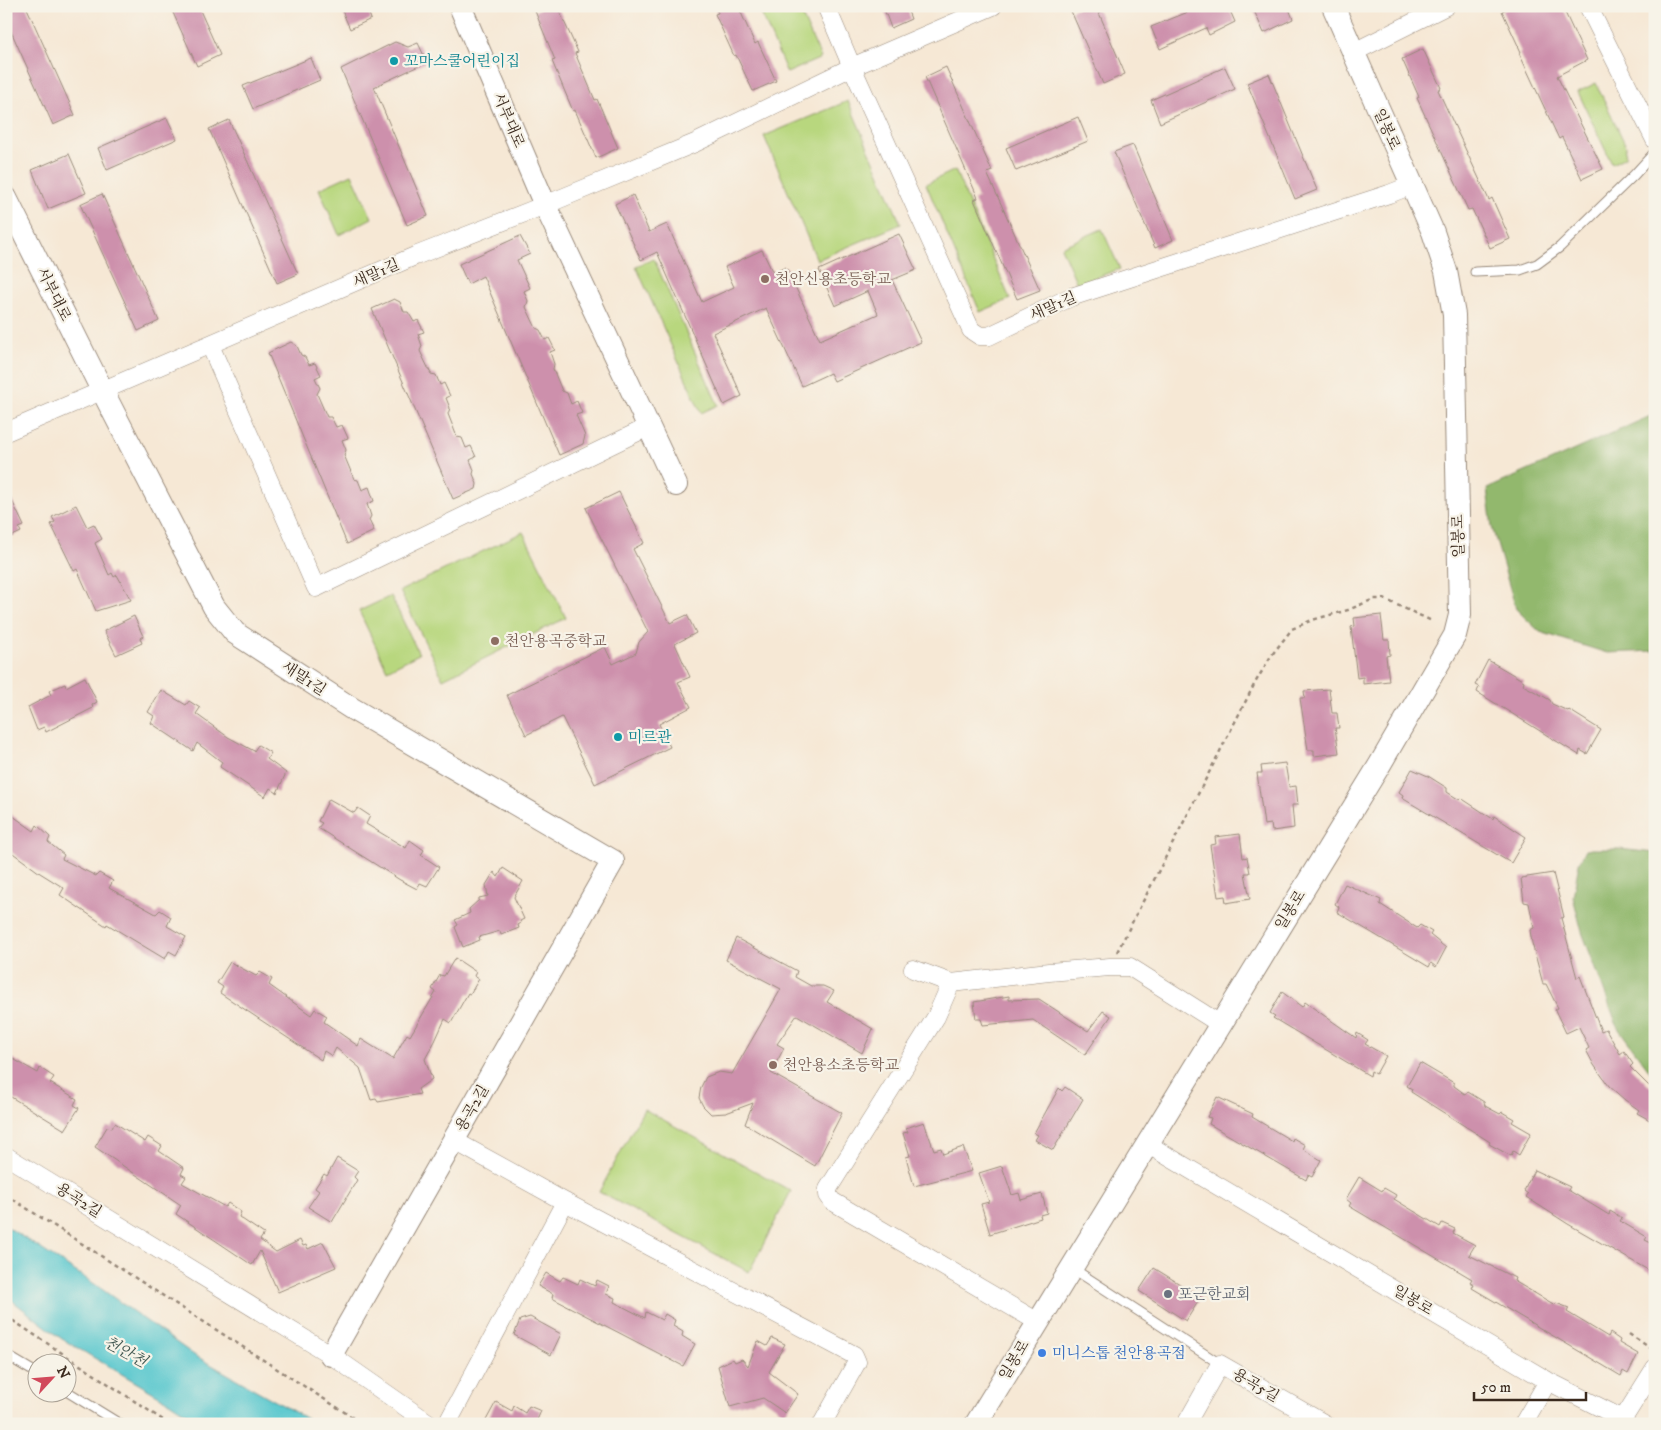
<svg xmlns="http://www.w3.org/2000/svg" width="1661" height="1430" viewBox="0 0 1661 1430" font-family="'IM FELL DW Pica','Noto Serif KR',serif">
  <rect width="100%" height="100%" fill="#f7f3e8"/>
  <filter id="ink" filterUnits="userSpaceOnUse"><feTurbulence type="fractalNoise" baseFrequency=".02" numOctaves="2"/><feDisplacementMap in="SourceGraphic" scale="10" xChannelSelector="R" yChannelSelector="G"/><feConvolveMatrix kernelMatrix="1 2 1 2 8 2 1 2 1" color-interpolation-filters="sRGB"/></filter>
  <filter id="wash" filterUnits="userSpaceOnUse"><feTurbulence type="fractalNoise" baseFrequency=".0096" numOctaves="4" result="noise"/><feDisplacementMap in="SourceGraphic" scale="20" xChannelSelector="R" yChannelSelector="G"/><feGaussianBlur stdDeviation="1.12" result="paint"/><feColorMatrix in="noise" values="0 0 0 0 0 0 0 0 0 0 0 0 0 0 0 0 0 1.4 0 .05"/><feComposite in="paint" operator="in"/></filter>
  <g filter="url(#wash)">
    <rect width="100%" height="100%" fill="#f6e8d5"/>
    <!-- green -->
    <path fill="#b8d77e" stroke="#7a804e" d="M758 6H798L821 58 787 73Z
      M1596 83 1626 146 1625 157 1612 164 1578 92Z
      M848 101 901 224 817 260 764 136Z
      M955 170 1010 299 980 312 926 184Z
      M352 174 372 218 339 235 319 189Z
      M1102 229 1120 269 1077 284 1061 247Z
      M654 259 718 405 701 413 636 266Z
      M523 532 566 618 443 679 400 591Z
      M391 596 419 654 387 670 359 611Z
      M644 1109 791 1191 749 1272 599 1192Z"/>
    <!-- forest -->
    <path fill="#92b86d" stroke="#667146" d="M1655 414V651L1607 653 1540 632 1516 609 1492 527 1487 489Z
      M1586 849H1619L1655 853V1078L1618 1028 1582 932 1573 897 1579 863Z"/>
    <!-- water -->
    <path fill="#59c7ce" stroke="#4a7876" d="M6 1226 96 1285 194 1355 316 1424H203L166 1400 62 1339 6 1296Z"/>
    <g id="blocks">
      <!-- building -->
      <path fill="#cd90ac" d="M6 6H26L75 115 53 125 6 20Z
        M170 6H198L220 55 197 66Z
        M340 6H366L371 19 350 29Z
        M546 6H557L578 52 575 53 595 100 597 99 618 148 596 158 575 110 573 111 552 61 555 60 535 11Z
        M715 6H738L755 44 758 42 776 81 753 91 736 55 734 56 715 14 718 13Z
        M883 6H906L911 19 891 28Z
        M1081 6H1096L1125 74 1103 84 1071 11Z
        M1203 6H1228L1235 22 1209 35 1206 28 1160 49 1151 27Z
        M1252 6H1288L1293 19 1264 33Z
        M1512 6H1562L1587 60 1557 76 1603 169 1582 179 1562 137 1559 139 1519 53 1521 52 1502 11Z
        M395 42 408 47 418 43 427 62 374 87 428 216 407 225 341 69Z
        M1423 49 1441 88 1438 90 1489 200 1492 198 1510 239 1490 248 1472 209 1468 210 1417 98 1419 97 1402 59Z
        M311 58 320 80 253 109 243 86Z
        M946 67 992 171 987 173 1040 290 1017 299 974 200 978 198 925 77Z
        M1225 67 1235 89 1160 123 1151 100Z
        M1269 74 1317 190 1295 199 1247 83Z
        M1078 117 1088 141 1016 171 1006 148Z
        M167 118 177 139 107 170 98 148Z
        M229 120 298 274 277 283 209 129Z
        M1133 145 1173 240 1155 248 1114 152Z
        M69 154 86 193 48 209 32 170Z
        M102 194 159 321 138 331 80 204Z
        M633 195 649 232 667 224 702 302 734 287 725 267 762 250 773 273 786 267 820 340 878 314 868 291 835 306 819 270 899 234 916 270 892 280 921 342 834 381 830 373 802 386 766 308 713 333 742 396 724 405 657 252 641 260 615 204Z
        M520 236 530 254 517 260 530 288 524 291 528 301 526 307 536 328 540 330 545 340 549 338 555 350 550 352 554 364 553 369 562 391 567 393 571 404 577 401 582 413 576 415 585 436 583 444 559 455 483 276 468 284 459 264Z
        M394 299 400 302 404 312H408L414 322 418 320 424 332 418 334 422 346 420 351 431 374 436 375 440 385 444 383 450 396 446 398 450 408 448 414 457 437 462 438 466 448 471 446 476 457 470 460 474 470 473 474 477 484 476 489 453 499 372 309Z
        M291 342 297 346 301 355 305 357 309 365 315 363 321 375 315 378 320 388 317 394 327 417H331L336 427 342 425 348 438 342 440 346 450 344 455 354 479 358 480 362 490 369 487 374 501 367 504 371 516 369 520 374 531 347 544 268 353Z
        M6 488 24 526 19 528 21 532 6 539Z
        M619 492 644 543 633 549 670 623 687 615 696 633 675 644 690 677 678 682 691 707 659 724 670 747 595 784 562 717 526 735 507 695 605 647 613 664 636 653 639 642 648 632 586 508Z
        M76 505 87 527 94 524 102 539 95 543 109 575 112 573 114 577 117 575 131 600 96 611 77 569 74 571 51 524 55 522 52 517Z
        M1381 615 1384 640H1389L1390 655 1386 656 1389 681 1363 684V677L1357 678 1351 627 1355 626 1354 618Z
        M134 616 143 636 140 638 142 643 116 655 104 631Z
        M1488 660 1524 681 1523 685 1550 700 1552 704 1568 711 1569 710 1601 730 1587 754 1580 750 1579 755 1477 692 1479 687 1475 685Z
        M85 677 97 702 92 705 93 708 46 732 44 727 37 730 28 707 51 695 49 691 65 684 66 687Z
        M1329 689 1332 713H1337L1339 728H1335L1339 753 1314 756V750H1308L1300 698H1305L1304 691Z
        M161 690 186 705 189 701 200 708 196 714 228 737 254 751 258 745 271 753 267 759 286 773 277 793 270 788 265 797 220 767 222 762 197 743 193 751 151 723 154 716 148 712Z
        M1285 763 1289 787 1296 786 1298 805H1292L1294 828 1272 831 1271 824 1264 825 1257 773H1262L1261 766Z
        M1412 769 1428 776 1447 788V792L1458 799 1461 798 1493 819 1494 816 1526 837 1511 863 1402 798 1403 795 1399 792Z
        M329 799 354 813 358 808 370 816 366 824 406 848 410 840 424 850 421 855 439 867 427 886 420 883 417 889 400 880 318 828 322 823 318 821Z
        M6 811 34 831 37 825 50 837 48 842 64 855 62 859 96 876 99 873 113 881 109 888 156 914 160 910 171 917 167 926 186 937 176 955 169 951 165 959 107 924 106 926 60 895 64 888 40 873 6 848Z
        M1240 834 1243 858 1247 857 1250 873H1245L1250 899 1226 903 1225 896 1218 897 1210 845 1216 844 1215 837Z
        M503 868 523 881 514 897 524 919 520 921 521 923 518 925 519 928 501 935 500 931 479 937 480 940 463 947 455 927 458 925 455 920 470 913 469 909 479 900V898L488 896 486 885 494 872 498 877Z
        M1553 873 1564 917 1561 918 1577 978 1580 976 1601 1031 1606 1029 1620 1054 1624 1051 1633 1064 1630 1067 1648 1085 1655 1089V1123L1637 1113 1639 1110 1625 1100 1609 1086 1594 1065 1586 1050 1589 1048 1579 1027 1566 1033 1555 1010 1558 1008 1546 984H1543L1532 943 1530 930 1534 928 1529 903 1524 902 1521 878Z
        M1345 884 1381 900 1380 904 1417 928 1420 925 1432 932 1430 935 1446 948 1436 967 1431 963 1429 967 1337 912 1339 907 1335 904Z
        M736 938 797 971 795 977 811 986H823L834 991 827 1002 873 1029 862 1053 797 1015 777 1044 784 1048 771 1073 842 1113 815 1166 745 1124 753 1103 726 1113 711 1114 703 1106 699 1098 701 1087 706 1077 719 1072 732 1074 781 989 726 960Z
        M455 958 476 972 474 976 479 979 470 994 468 993 451 1023 445 1019 435 1041 425 1059 432 1079 418 1089 420 1094 378 1102 376 1099 371 1100 360 1068 336 1048 332 1056 324 1051 321 1060 220 993 223 987 217 983 230 962 256 976 260 972 272 979 269 985 311 1015 315 1009 327 1016 324 1022 358 1046 361 1039 393 1059 407 1034 410 1036 436 992 432 989 440 975 444 976Z
        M1282 992 1302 1007 1305 1002 1356 1038 1357 1033 1368 1040 1365 1044 1386 1056 1376 1074 1371 1071 1370 1076 1273 1018 1275 1016 1270 1013Z
        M1009 996V1000L1039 999 1088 1031 1103 1011 1111 1016 1085 1055 1033 1020 983 1025 981 1019H976L974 1002Z
        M6 1055 38 1073 40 1068 54 1077 50 1083 77 1099 74 1105 79 1108 65 1130 6 1094Z
        M1420 1063 1454 1083V1086L1465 1094 1468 1092 1484 1102 1485 1106 1500 1114 1502 1112 1514 1119 1512 1122 1531 1133 1519 1155 1513 1151 1511 1156 1489 1144 1490 1142 1411 1092 1412 1089 1407 1086Z
        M1065 1087 1083 1099 1053 1150 1035 1140 1038 1135 1034 1133 1059 1088 1062 1091Z
        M1217 1097 1253 1114 1252 1117 1292 1141 1293 1138 1305 1145 1303 1149 1321 1160 1312 1177 1308 1175 1306 1180 1209 1124 1211 1118 1207 1117Z
        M924 1122 934 1150 941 1148 943 1154 963 1147 972 1171 914 1186 906 1157 910 1156 903 1133 908 1132 906 1128Z
        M115 1123 145 1142 148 1137 162 1146 159 1151 184 1168 181 1174 186 1177 182 1183 225 1207 228 1203 241 1212 239 1217 264 1234 260 1240 276 1252 300 1240 303 1246 306 1245 308 1249 323 1242 336 1267 278 1292 260 1251 252 1265 176 1214 181 1205 95 1147 107 1127 112 1128Z
        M337 1158 358 1171 354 1177 357 1180 332 1222 308 1207 319 1191 315 1188 324 1174 327 1176Z
        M1002 1166 1012 1195 1019 1193 1021 1200 1042 1194 1047 1213 1040 1215 1041 1218 990 1234 981 1204 989 1202 979 1173Z
        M1534 1170 1570 1187 1568 1190 1609 1215 1610 1211 1622 1218 1620 1221 1647 1237 1645 1240 1655 1245V1274L1568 1224 1526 1197 1528 1194 1524 1191Z
        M1359 1177 1382 1191 1384 1188 1396 1195 1394 1199 1440 1227 1442 1223 1455 1229 1453 1233 1475 1245 1469 1255 1515 1278 1514 1281 1555 1305 1556 1303 1569 1308 1567 1312 1608 1337 1610 1333 1620 1340 1619 1343 1638 1354 1628 1374 1623 1371 1621 1376 1472 1288 1474 1284 1470 1282 1472 1279 1349 1206 1351 1203 1346 1199Z
        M1154 1268 1201 1297 1186 1321 1139 1291Z
        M546 1273 560 1281 563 1277 578 1284 580 1279 595 1286 597 1280 609 1286 606 1294 615 1298 614 1302 645 1318 646 1312 662 1320 665 1314 675 1320 673 1326 683 1332 682 1336 695 1344 683 1366 552 1298 553 1294 538 1286Z
        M530 1317 561 1334 551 1355 514 1335 520 1320Z
        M772 1338 785 1344 769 1372 798 1394 785 1413 763 1398 730 1407 718 1366 733 1359 735 1362 742 1359 748 1366 758 1341 767 1346Z
        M496 1402 512 1411 514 1406 525 1413 529 1406 541 1411 537 1420 544 1424H484Z"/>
    </g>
  </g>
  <g filter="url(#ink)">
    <use href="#blocks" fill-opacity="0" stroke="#98897a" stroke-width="1"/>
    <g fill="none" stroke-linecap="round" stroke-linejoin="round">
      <defs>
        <path id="service" d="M1475 272 1520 270 1537 264 1560 247 1634 175 1655 152
          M1072 1268 1220 1364
          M6 1355 38 1374
          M68 1392 120 1424"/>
        <path id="minor" d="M826 6 852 67 971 330 980 336H989L1071 297 1389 194 1412 185
          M1588 6 1655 140
          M1354 52 1446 6
          M210 345 316 588 648 427
          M6 432 415 256 545 205 695 143 852 67 993 6
          M913 969 951 983 1049 972 1110 967H1130L1220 1024
          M951 983 936 1017 828 1189V1195L832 1201 1038 1322
          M453 1140 565 1202 854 1355 857 1362 822 1424
          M1147 1144 1548 1381 1623 1419 1655 1368
          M6 1156 331 1355 430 1424
          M447 1424 565 1202
          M1186 1424 1220 1364 1325 1424
          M1523 1424 1548 1381"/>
        <path id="tertiary" d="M460 6 545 205 676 485
          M6 198 102 390 214 607 235 633 351 708 613 861 331 1355
          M976 1424 1379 766 1455 635 1460 615 1454 315 1446 271 1433 232 1333 6"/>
      </defs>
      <!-- service casing -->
      <use href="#service" stroke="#98897a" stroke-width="11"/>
      <!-- minor casing -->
      <use href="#minor" stroke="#98897a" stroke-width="19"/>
      <!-- tertiary casing -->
      <use href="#tertiary" stroke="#98897a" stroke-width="24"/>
      <!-- path -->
      <path stroke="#98897a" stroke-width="2.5" stroke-dasharray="4 4" stroke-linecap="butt" d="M1117 952 1255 683 1271 656 1292 629 1312 620 1348 610 1374 599H1384L1432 621
        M6 1195 363 1424
        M6 1316 169 1424
        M1629 1334 1655 1351"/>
      <!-- service -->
      <use href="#service" stroke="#fff" stroke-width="9"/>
      <!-- minor -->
      <use href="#minor" stroke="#fff" stroke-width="18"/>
      <!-- tertiary -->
      <use href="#tertiary" stroke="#fff" stroke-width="22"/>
    </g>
  </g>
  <!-- markers -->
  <g fill="#0f9aa8" stroke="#f7f3e8" stroke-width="2">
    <circle cx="394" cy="61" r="5"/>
    <circle cx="618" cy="737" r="5"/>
  </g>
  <g fill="#8d6e63" stroke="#f7f3e8" stroke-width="2">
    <circle cx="765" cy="279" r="5"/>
    <circle cx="495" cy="641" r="5"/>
    <circle cx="773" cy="1065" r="5"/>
  </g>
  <circle fill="#6b7280" stroke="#f7f3e8" stroke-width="2" cx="1168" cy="1294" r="5"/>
  <circle fill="#3f7fe0" stroke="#f7f3e8" stroke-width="2" cx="1042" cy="1353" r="5"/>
  <g text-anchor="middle" stroke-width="4.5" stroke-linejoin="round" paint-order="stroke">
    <!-- culture labels -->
    <g font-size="15" fill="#0d838f" stroke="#f7f3e8" text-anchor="start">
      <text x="404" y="66">꼬마스쿨어린이집</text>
      <text x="628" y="742">미르관</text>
    </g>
    <!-- street labels -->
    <g font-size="15" fill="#3b2a1e" stroke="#f7f3e8">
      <text transform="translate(509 120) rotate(67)" y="5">서부대로</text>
      <text transform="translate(1387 129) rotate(66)" y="5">일봉로</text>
      <text transform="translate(376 273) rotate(-24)" y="5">새말1길</text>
      <text transform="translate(54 294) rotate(63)" y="5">서부대로</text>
      <text transform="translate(1053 306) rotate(-24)" y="5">새말1길</text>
      <text transform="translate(1458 536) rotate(-91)" y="5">일봉로</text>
      <text transform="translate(304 678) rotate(33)" y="5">새말1길</text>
      <text transform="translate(1290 910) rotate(-58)" y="5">일봉로</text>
      <text transform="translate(472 1108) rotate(-60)" y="5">용곡2길</text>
      <text transform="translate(79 1200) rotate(32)" y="5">용곡2길</text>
      <text transform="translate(1413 1300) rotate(31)" y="5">일봉로</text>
      <text transform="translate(1014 1360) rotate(-59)" y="5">일봉로</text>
      <text transform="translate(1256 1385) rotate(30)" y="5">용곡5길</text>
    </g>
    <!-- education labels -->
    <g font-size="15" fill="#785e54" stroke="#f7f3e8" text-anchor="start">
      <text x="775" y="284">천안신용초등학교</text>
      <text x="505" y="646">천안용곡중학교</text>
      <text x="783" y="1070">천안용소초등학교</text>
    </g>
    <!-- worship labels -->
    <g font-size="15" fill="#5b616d" stroke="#f7f3e8" text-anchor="start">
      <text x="1178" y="1299">포근한교회</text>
    </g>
    <!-- shop labels -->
    <g font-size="15" fill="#366cbe" stroke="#f7f3e8" text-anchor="start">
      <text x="1052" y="1358">미니스톱 천안용곡점</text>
    </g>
    <!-- water labels -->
    <g font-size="16" font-style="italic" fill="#445953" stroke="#f7f3e8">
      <text transform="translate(126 1351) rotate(29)" y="6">천안천</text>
    </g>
  </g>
  <!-- margin -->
  <rect width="1661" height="1430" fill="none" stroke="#f7f3e8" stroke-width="25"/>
  <!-- north arrow -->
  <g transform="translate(52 1378) rotate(64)"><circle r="24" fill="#f7f3e8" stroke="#aca397"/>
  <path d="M0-4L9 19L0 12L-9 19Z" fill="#d1495b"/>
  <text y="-8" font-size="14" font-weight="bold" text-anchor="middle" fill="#3b2a1e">N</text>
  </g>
  <!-- scale -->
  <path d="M1474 1392v8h112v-8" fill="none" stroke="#3b2a1e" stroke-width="2.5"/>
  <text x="1481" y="1392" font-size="15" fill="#3b2a1e" stroke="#f7f3e8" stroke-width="4" paint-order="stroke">50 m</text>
</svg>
